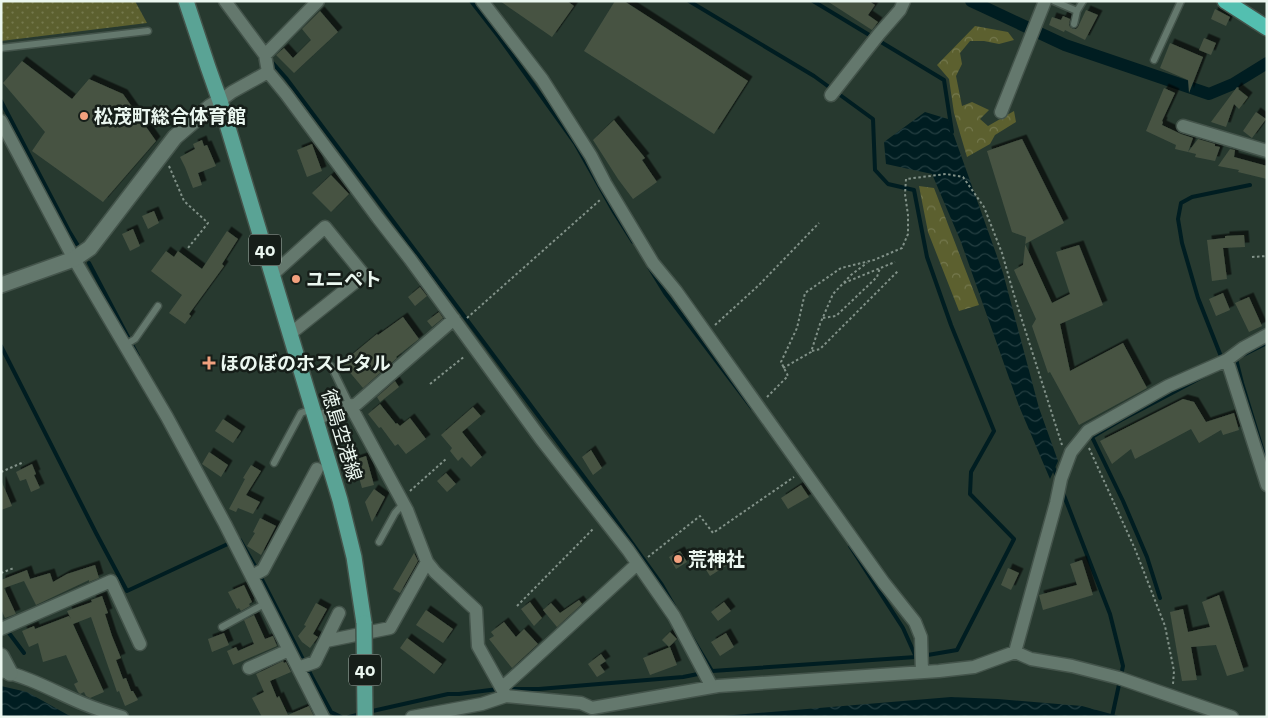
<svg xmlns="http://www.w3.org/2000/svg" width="1268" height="718" viewBox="0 0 1268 718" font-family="'Zilla Slab','Noto Sans JP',serif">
  <defs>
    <pattern id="forest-crowns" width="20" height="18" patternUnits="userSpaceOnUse" patternTransform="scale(1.25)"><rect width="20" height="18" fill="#5c602f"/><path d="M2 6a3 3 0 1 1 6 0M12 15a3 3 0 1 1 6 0" fill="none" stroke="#74784d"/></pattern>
    <pattern id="park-dots" width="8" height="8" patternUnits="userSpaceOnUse" patternTransform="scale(1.25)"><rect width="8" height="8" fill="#5c602f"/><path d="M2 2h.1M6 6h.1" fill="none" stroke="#74784d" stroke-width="1.8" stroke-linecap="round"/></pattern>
    <pattern id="water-waves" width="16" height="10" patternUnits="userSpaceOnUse" patternTransform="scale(1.25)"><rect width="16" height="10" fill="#001d21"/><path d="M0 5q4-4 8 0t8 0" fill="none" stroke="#253f42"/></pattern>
    <filter id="shadow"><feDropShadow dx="4.5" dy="-4.5" stdDeviation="0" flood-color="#0009"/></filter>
  </defs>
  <rect width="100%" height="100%" fill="#27392f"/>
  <!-- forest -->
  <path fill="url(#forest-crowns)" d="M975 26 1008 32 1014 40 999 44 984 41H970L960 53 962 64 956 76 962 106 972 102 989 110 980 119 988 126 1014 111 1016 122 995 135 990 144 967 157 954 113 949 79 937 65Z
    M919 186 934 188 979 305 959 311 928 232Z"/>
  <!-- park -->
  <path fill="url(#park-dots)" d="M1 1H135L147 23 1 41Z"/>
  <!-- water -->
  <path fill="url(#water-waves)" d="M925 112 948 119 1003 273 1039 408 1058 461 1050 479 1019 406 961 242 932 174 886 164 884 142Z
    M1 686 27 692 68 715 73 717H1Z
    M951 697 998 699 1082 706 1122 717H710Z"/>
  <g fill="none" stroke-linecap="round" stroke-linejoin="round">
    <!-- stream -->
    <path stroke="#001d21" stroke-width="4" d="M471 1 499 37 575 143 614 212 633 242
      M689 1 814 76 873 119 875 170 888 184 914 190 927 257 951 325 994 431 971 472 970 494 1014 539 957 650 916 657 712 671 691 636
      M813 1 944 80 952 132
      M271 61 286 78 485 344 604 504 662 585 674 606
      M1 101 69 231 80 249
      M89 263 138 356
      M649 267 665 293 752 408
      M1 346 96 533 127 591 232 542
      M1243 355 1267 343
      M1222 359 1198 298 1182 243 1178 219 1181 203 1192 197 1250 185
      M1235 360 1236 359 1242 383 1265 458
      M1052 464 1058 479
      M1063 493 1110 614 1123 666 1112 717
      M240 540 255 566 312 677 331 712 341 717
      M850 546 903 628 916 657
      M1160 598 1147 557 1123 501 1092 437 1121 420 1204 376
      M6 629 24 653
      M505 689H539L683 677 703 673
      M368 712 448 694H459L498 689
      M349 717 361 714"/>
    <!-- canal -->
    <path stroke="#001d21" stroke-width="12" d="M971 1 1065 45 1209 94 1233 84 1267 63"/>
  </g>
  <!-- building -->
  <path fill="#475343" filter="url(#shadow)" d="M500 1H567L574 6 552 37Z
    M615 1H624L748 81 714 134 584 51Z
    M827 1H869L875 5 868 15 878 22 872 30Z
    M1215 9 1230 17 1226 26 1211 19Z
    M1086 10 1098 15 1085 40 1065 30 1064 32 1049 25 1052 17 1061 20 1063 16 1070 19 1069 25 1070 27 1073 29H1076L1078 27Z
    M320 11 338 32 294 73 276 55 284 48 293 58 311 40 302 29Z
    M1204 38 1216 43 1211 55 1199 50Z
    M1170 43 1203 57 1189 93 1188 80 1160 68Z
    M22 61 72 99 89 79 123 94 156 141 103 202 32 151 45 132 3 83Z
    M1237 87 1239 88 1238 89 1248 97 1239 109 1234 104 1226 127 1211 122Z
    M1164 88 1175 93 1162 121 1163 122 1162 125 1181 134 1193 138 1188 152 1175 149 1176 145 1146 131Z
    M1256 112 1266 119 1252 138 1243 131Z
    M614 120 645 158 642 160 657 182 633 199 618 179 593 140Z
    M1022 139 1064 223 1025 244 1052 303 1070 294 1056 252 1079 245 1103 305 1060 324 1070 371 1123 343 1147 388 1079 425 1050 372 1048 373 1032 326 1036 319 1014 270 1023 265 1026 237 1012 232 987 151Z
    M1198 139 1215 144V146L1220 147 1215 161 1195 157 1196 154 1188 152Z
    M202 140 204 146 207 145 216 166 198 173 202 185 193 188 185 167 180 157 195 149 193 144Z
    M312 144 322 171 307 177 297 150Z
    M1230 149 1235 150 1234 157 1267 166V179L1238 172 1239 170 1218 166Z
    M331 175 349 194 331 212 312 193Z
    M154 211 159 223 148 229 142 216Z
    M133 229 140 246 130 251 122 234Z
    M227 231 238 239 222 264 224 266 189 314 191 316 185 324 169 313 182 295 151 271 166 251 174 257 178 251 202 269Z
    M1244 235 1245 247 1223 248 1227 279 1212 281 1207 240 1225 238V236Z
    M420 287 427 296 415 306 408 297Z
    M1223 293 1230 310 1216 316 1209 299Z
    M1249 297 1262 326 1249 332 1235 303Z
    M439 312 443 318 432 327 427 321Z
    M403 317 419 339 396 357 397 358 363 388 342 363 377 334 378 335Z
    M395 381 399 387 380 402 377 397Z
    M1183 399 1194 402 1206 422 1234 413 1239 430 1223 435 1221 430 1199 443 1191 429 1135 459 1131 449 1112 464 1100 441Z
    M380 404 396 424 397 423 400 426 410 418 426 439 406 454 398 444 395 446 381 427 379 428 368 414Z
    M473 407 481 416 462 432 482 457 471 467 462 457 458 461 450 451 452 448 441 435Z
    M223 419 241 431 233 443 215 431Z
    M591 450 602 468 593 475 582 457Z
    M209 452 228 465 221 477 202 464Z
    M366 456 374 485 362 488 354 460Z
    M32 464 36 474 34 475 40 488 31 492 26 479 20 481 16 472Z
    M251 465 261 471 246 495 260 502 253 514 238 508 236 512 229 509 245 479 243 478Z
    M446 473 456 484 447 492 437 481Z
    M1 480 12 506 1 510Z
    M801 485 809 497 788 509 781 498Z
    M374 489 385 497 372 522 365 502Z
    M260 518 276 526 261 555 247 546 255 533 253 532Z
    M680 551 687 562 676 569 669 557Z
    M414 553 418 561 400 593 393 589Z
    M721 553 729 564 710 576 703 565Z
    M1082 560 1093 595 1043 610 1039 595 1077 585 1070 564Z
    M95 565 99 578 89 582V580L36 605 24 581 4 588 16 614 5 618 1 609V580L27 570 30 579 50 573 53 582 67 574Z
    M1008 568 1019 573 1011 590 1001 585Z
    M244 585 252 602 249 604 250 606 241 611 239 608 237 609 228 592Z
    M1219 595 1244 671 1227 676 1216 645 1191 647 1197 680 1182 681 1170 612 1183 609 1188 632 1210 627 1202 602Z
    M102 596 108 613 105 614 112 636 121 658 116 660 123 679 126 678 131 691H133L138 700 125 706 119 691 117 692 91 617 73 624 104 692 90 698 86 696 84 692 80 694 78 692 74 684 78 682 66 655 43 662 38 643 29 647 22 631 34 626 35 629 69 616 71 619 67 611 92 602 91 600Z
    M579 600 582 604 557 627 543 610 551 603 560 613Z
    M530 602 542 618 534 626 521 609Z
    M724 602 731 611 718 621 711 612Z
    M316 603 327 609 313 634 318 637 310 648 302 642 298 636 306 626 304 625Z
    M426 610 453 629 443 643 416 625Z
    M254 615 265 639 273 636 277 646 233 665 227 651 236 647 238 651 254 644 244 620Z
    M504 622 516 637 524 629 538 644 512 668 489 639 494 636 491 632Z
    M670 632 677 639 669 647 662 640Z
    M224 633 229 645 212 652 208 639Z
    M726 633 734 647 720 656 711 642Z
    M407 638 442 664 434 674 400 648Z
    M670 647 677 665 650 675 643 658Z
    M601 654 606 661 600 665 605 672 597 677 588 664Z
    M283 661 284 663 286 662 291 672 270 681 277 698 279 696 288 715 309 706 314 717H262L252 698 264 692 256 674Z"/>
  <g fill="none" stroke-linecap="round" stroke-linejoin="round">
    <defs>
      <path id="lane" d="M1054 1 1077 11
        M1074 24 1077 11 1083 1
        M1 48 148 31
        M1154 60 1181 1
        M125 345 135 339 158 306
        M331 366 350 405
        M274 463 301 413 312 409
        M379 542 395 513 403 504
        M222 627 266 603"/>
      <path id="street" d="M225 1 265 55
        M318 1 265 55 268 72 286 94 378 218 410 259 541 439 628 550 674 616 712 687
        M482 1 542 79 591 156 605 183 653 263 676 291 884 583 915 622 921 637 922 672
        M831 95 879 34 900 10 904 1
        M220 101 232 92 268 72
        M1001 112 1045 1
        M1 121 74 259 167 417 225 524 323 717
        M1183 126 1267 151
        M272 275 325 227 364 275 290 334
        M1227 360 1267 485
        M352 408 454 319
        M316 419 350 405 407 510 427 562 435 572 476 610 478 646 506 696
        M252 576 263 570 317 469
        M1 629 111 581 140 644
        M326 641 390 628 427 562
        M1015 652 1056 503 1061 479 1071 452 1088 431 1168 386 1227 360 1243 348 1267 335
        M249 668 289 650
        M298 668 315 662 339 613
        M1 671C30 677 57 693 84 704 96 709 109 713 122 717
        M500 685H505L524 668 637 564
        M412 717 482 704 506 696 581 703 592 708 718 686 939 671 974 667 1015 652 1031 659 1072 666 1119 678 1232 717"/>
      <path id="secondary" d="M1 285 74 259 90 248 175 137 210 107 220 101
        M1 656 10 673"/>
      <path id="primary" d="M186 1 208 67 220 101 340 500 354 557 364 623"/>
      <path id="highway" d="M1225 1 1267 28"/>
    </defs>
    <!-- lane casing -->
    <use href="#lane" stroke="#44544b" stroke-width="9"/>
    <!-- street casing -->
    <use href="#street" stroke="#44544b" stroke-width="15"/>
    <!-- secondary casing -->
    <use href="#secondary" stroke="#44544b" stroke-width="18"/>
    <!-- primary casing -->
    <use href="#primary" stroke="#44544b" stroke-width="18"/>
    <!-- highway casing -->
    <use href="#highway" stroke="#44544b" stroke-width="18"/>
    <!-- path -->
    <path stroke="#829289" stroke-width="2" stroke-dasharray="2.5 2.5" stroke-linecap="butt" d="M169 166 184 201 208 223 188 248
      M1252 257 1267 256
      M844 283 895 262
      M467 318 600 200
      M823 318 836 316 877 277 880 268
      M715 325 759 285 819 223
      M812 351 820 349 899 270
      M783 368 811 352 820 324 833 294 851 275 867 263
      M430 384 465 356
      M767 397 788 376 781 362 797 328 805 293 841 268 874 260 902 248 908 234V215L905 194 906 179 946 174 963 177 984 207 1002 253 1014 295 1062 445
      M1089 448 1135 549 1165 626 1174 671 1173 684
      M1 472 24 462
      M410 491 446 459
      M648 557 700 516 713 533 794 477
      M1 573 14 568
      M517 606 594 528"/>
    <!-- lane -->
    <use href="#lane" stroke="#64786d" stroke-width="6"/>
    <!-- street -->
    <use href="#street" stroke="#64786d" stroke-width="12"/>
    <!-- secondary -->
    <use href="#secondary" stroke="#64786d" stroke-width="15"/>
    <!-- primary -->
    <use href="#primary" stroke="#5aa395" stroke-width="15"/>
    <!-- highway -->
    <use href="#highway" stroke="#53bfb0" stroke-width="15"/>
    <defs>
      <path id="primary-bridge" d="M364 623 365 717"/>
    </defs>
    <!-- primary-bridge casing -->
    <use href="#primary-bridge" stroke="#44544b" stroke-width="18" stroke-linecap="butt"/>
    <!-- primary-bridge -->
    <use href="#primary-bridge" stroke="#5aa395" stroke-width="15"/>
  </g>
  <!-- markers -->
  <g fill="#f2a17e" stroke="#161e19" stroke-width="2">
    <circle cx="84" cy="116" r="5"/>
    <circle cx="296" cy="279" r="5"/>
    <path d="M206.5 355.5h5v5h5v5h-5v5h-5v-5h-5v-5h5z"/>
    <circle cx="678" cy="559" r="5"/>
  </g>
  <g text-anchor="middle" stroke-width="5" stroke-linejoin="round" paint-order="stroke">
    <!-- shield labels -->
    <g fill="#161e19" stroke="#abb6b0" stroke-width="1">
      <rect x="249" y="234.5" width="32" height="31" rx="4"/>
      <rect x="349" y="654.5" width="32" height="31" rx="4"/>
    </g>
    <g font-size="18" font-weight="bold" fill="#ebf7f0">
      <text x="265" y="256">40</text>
      <text x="365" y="676">40</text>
    </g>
    <!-- poi labels -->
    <g font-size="19" font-weight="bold" fill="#ebf7f0" stroke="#161e19" text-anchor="start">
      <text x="94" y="123">松茂町総合体育館</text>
      <text x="306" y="286">ユニペト</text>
      <text x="220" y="370">ほのぼのホスピタル</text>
      <text x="688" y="566">荒神社</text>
    </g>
    <!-- street labels -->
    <g font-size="19" fill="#ebf7f0" stroke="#161e19">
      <text transform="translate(342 435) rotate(73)" y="7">徳島空港線</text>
    </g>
  </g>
  <!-- border -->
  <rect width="1268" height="718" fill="none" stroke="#ebf7f0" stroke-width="5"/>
</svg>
